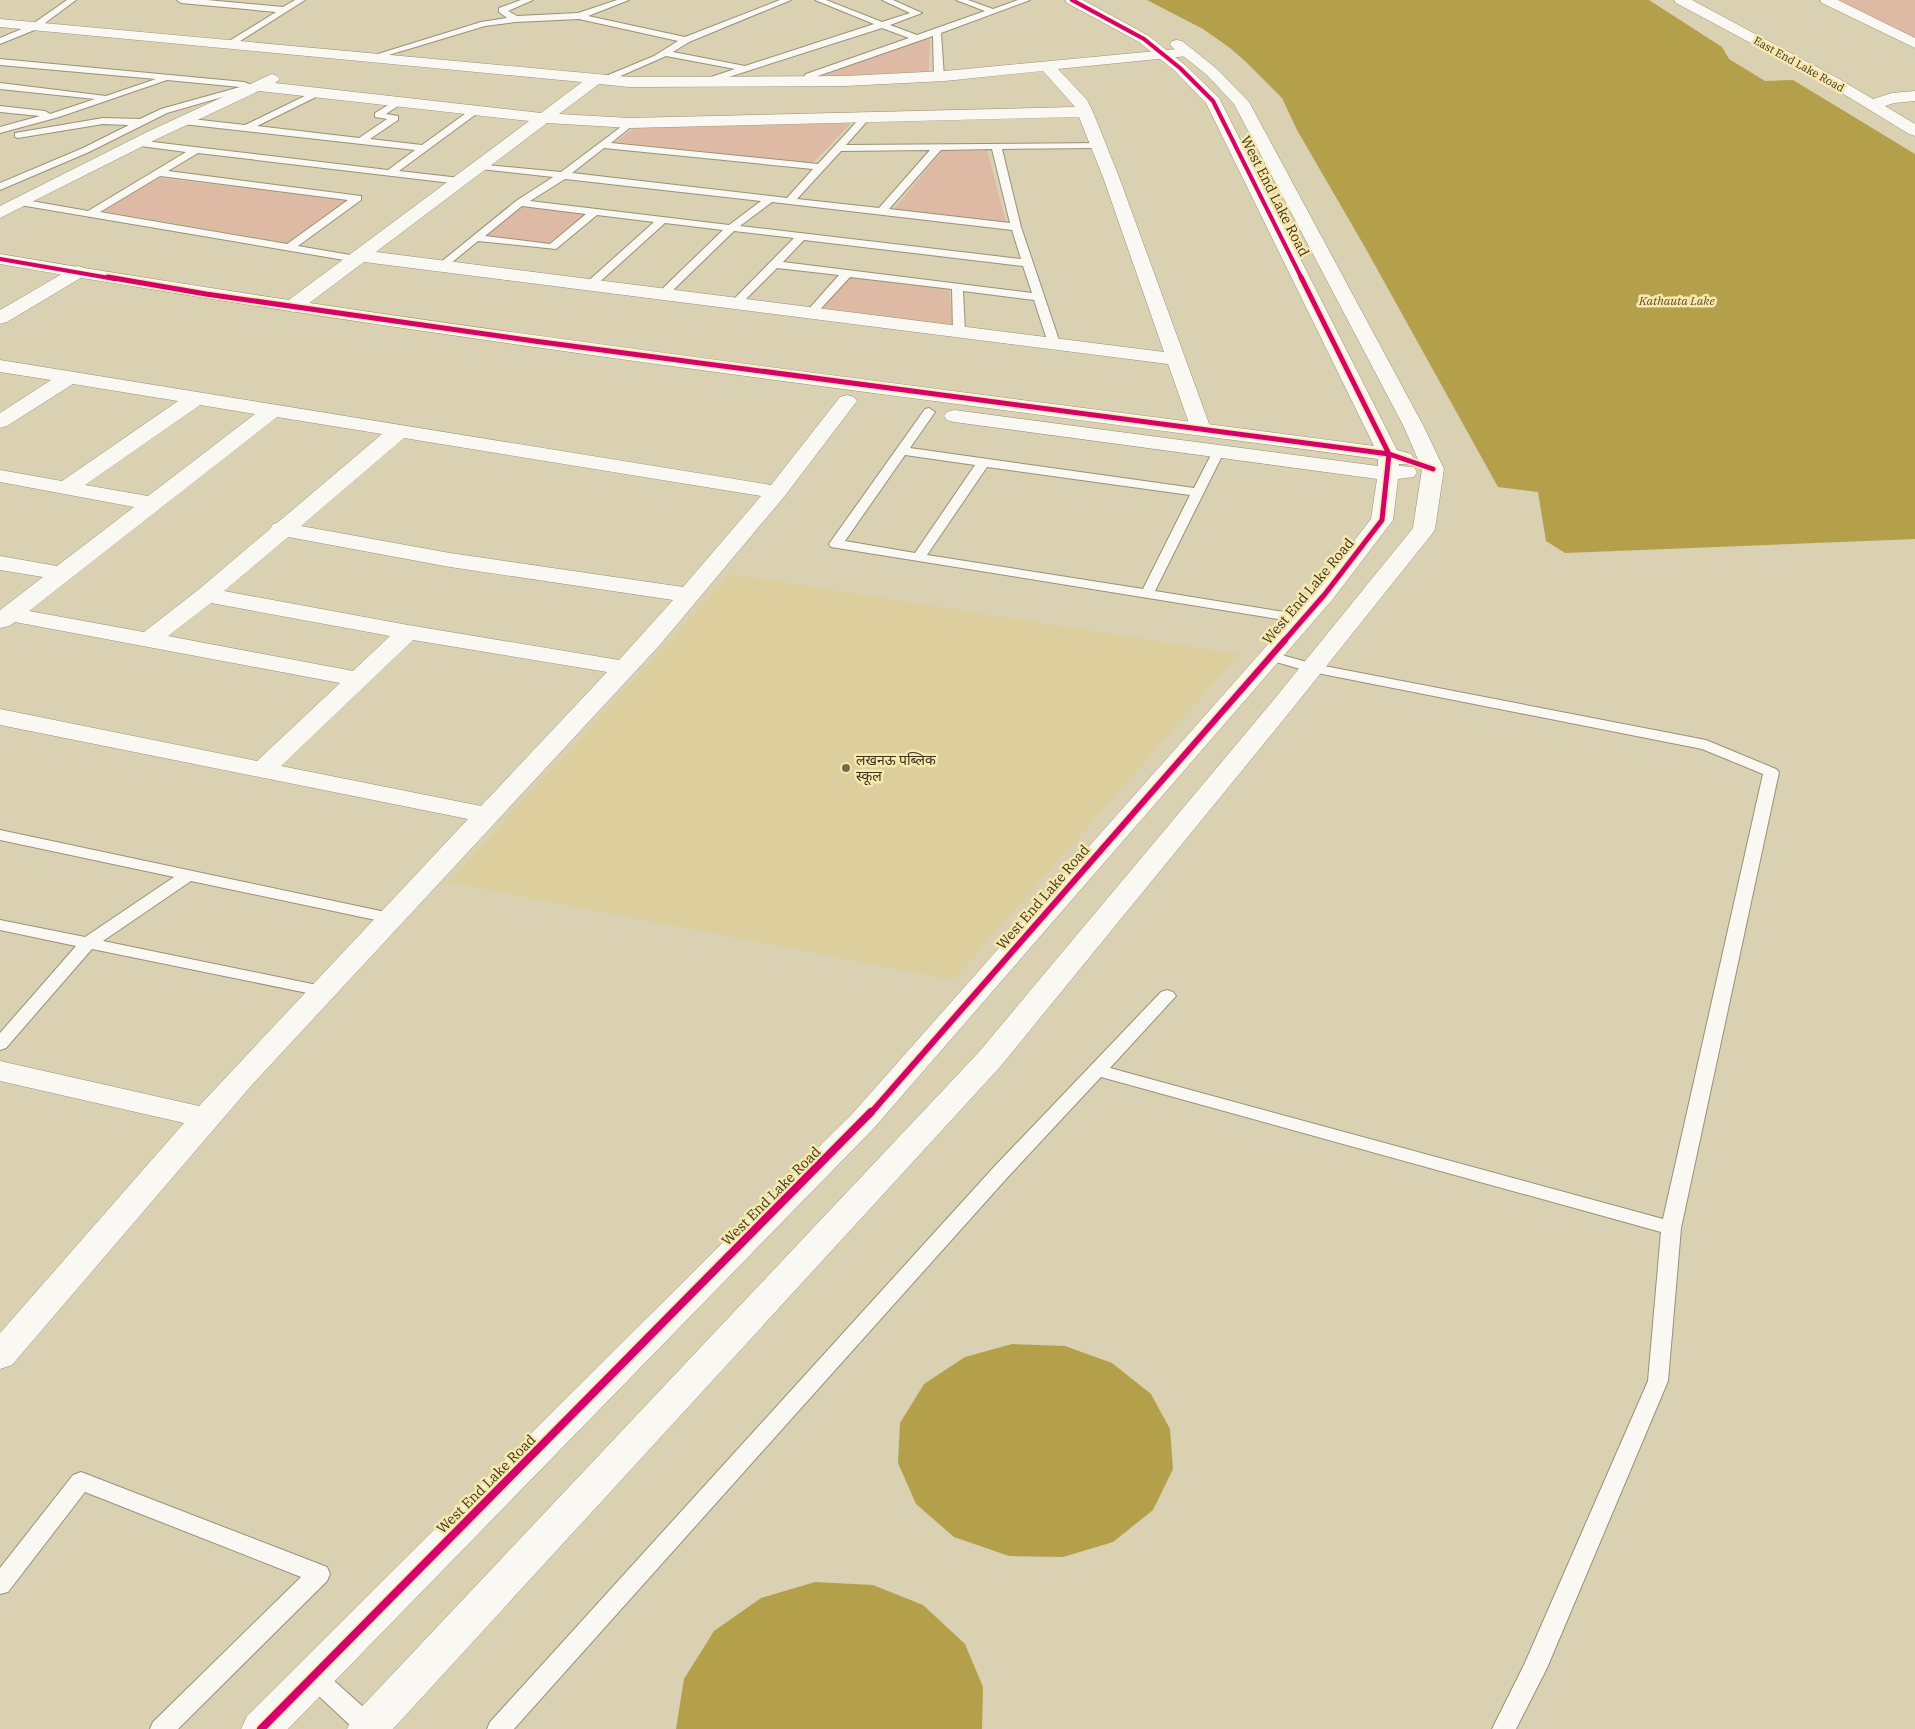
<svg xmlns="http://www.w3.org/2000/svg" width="1915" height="1729" viewBox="0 0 1915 1729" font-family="'IBM Plex Serif','Noto Sans Devanagari',serif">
  <rect width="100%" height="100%" fill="#d9d1b2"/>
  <!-- built -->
  <path fill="#dccf9d" d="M731 574 1239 654 953 980 449 882Z"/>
  <!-- green -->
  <path fill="#debaa4" d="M1837 0H1915V38Z
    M930 36 929 73 823 76Z
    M852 122 813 163 616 142 636 126Z
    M987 150 1006 222 893 210 942 151Z
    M159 178 347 200 288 243 103 211Z
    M522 206 586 214 548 245 483 236Z
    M851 276 949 287 953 327 820 311Z"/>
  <!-- water -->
  <path fill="#b49f4b" d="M1147 0H1649L1722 47 1729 59 1765 81 1793 80 1915 154V539L1565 553 1546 541 1538 492 1498 487 1366 249 1297 130 1282 98 1245 61 1230 48 1203 29Z
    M1012 1344 1065 1346 1112 1363 1151 1394 1170 1429 1173 1469 1153 1510 1113 1542 1063 1557 1009 1556 954 1537 916 1504 898 1463 900 1423 924 1384 965 1357Z
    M815 1582 873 1585 923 1605 965 1644 983 1687 982 1729H676L684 1679 714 1631 761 1598Z"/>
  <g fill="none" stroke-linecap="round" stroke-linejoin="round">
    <defs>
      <path id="lane" d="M67 0H76L37 29 0 44V38L31 25Z
        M177 0H207L283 7 295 0H305L229 48 226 47V43L276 12 181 3Z
        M521 0H533L508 11 517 16 578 13 617 0H629L588 16 685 37 780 0H791L689 42 673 52 745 66 874 24 815 0H826L882 22 910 13 882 0H893L922 13 890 25 917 35 985 11 956 0H968L993 9 1018 0H1030L941 33 944 77 939 80 934 77 933 36 812 78 805 84 800 81 806 74 909 38 882 28 716 81 711 85 706 82 708 78 735 69 666 56 607 82H601V78L654 56 678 41 579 19 515 22 485 26 372 60H366L365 58 481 22 507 18 499 12V8Z
        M0 59 244 82 257 87 167 113 89 152 0 190V183L83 148 129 125 103 124 18 138 15 137V133L103 118 140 119 161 109 240 87 167 80 59 117 0 133V127L40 116 0 112V106L45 111 50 114 95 99 0 89V83L106 96 156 79 0 65Z
        M317 90 320 91V95L257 126 359 138 387 119 375 117V113L398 99 401 100V104L386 114 398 116V120L370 139 422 145 473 108H479V112L399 171 460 178 465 181 460 184 198 153 168 171 361 196V200L298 246 356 256 360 257 361 259 360 261 356 262 20 205 15 202 20 199 88 211 186 152 133 145 131 143 136 140 388 170 415 150 183 124 178 121 183 118 245 125ZM160 176 348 200 287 244 100 212Z
        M864 116 869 119 846 145 1102 143 1104 145 1099 148 1002 149 1021 227 1060 343 1058 345H1050L1048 343 1034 300 963 291 965 331 959 334 953 331 952 289 850 277 815 315H807L805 313 807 311 839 275 777 268 740 305H732L730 303 732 301 794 238 734 231 667 296H659L657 294 659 292 723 230 665 223 594 287H586L585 285 586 283 654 222 597 215 556 249 478 241 445 268 441 269 436 266 516 201 553 177 480 169 475 166 477 164 561 172 630 120 633 121V125L611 143 818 164 861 117ZM604 148 813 169 787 198 572 173ZM992 149 1010 223 889 209 941 150ZM930 150 879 208 797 199 841 151ZM565 179 761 201 729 225 530 201ZM772 202 1012 230 1021 259 740 226ZM522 206 586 214 550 244 485 236ZM804 240 1023 266 1032 293 783 262Z
        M929 408 935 412 910 448 1194 488 1214 449H1222L1224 452 1155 591 1303 615 1310 619 1303 623 831 547 829 544 925 409ZM905 455 975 465 915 553 845 541ZM987 467 1190 495 1143 589 927 555Z
        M1271 652 1314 664 1706 740 1776 769 1779 772 1681 1228 1668 1381 1547 1668 1516 1729H1492L1524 1665 1648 1381 1661 1232 1101 1077 1007 1178 514 1729H487L490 1722 993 1168 1161 992 1167 990 1173 992 1176 996 1110 1068 1663 1219 1763 774 1702 749 1307 671 1266 659 1264 656 1266 653Z
        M0 830 390 913 396 914 398 918 396 922 390 923 191 881 103 941 322 986 328 987 331 991 328 995 322 996 92 949 6 1048 0 1050V1033L76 946 0 930V920L85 937 174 877 0 840Z
        M81 1472 327 1567 330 1574 327 1581 178 1729H150L153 1722 301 1577 85 1492 8 1592 0 1594V1568L73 1475Z
        M313 1666 321 1669 380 1722 383 1729H354L305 1683 301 1676 305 1669Z"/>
      <path id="street" d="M1674 0H1692L1839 79 1873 99 1892 93 1915 91V101L1894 103 1885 106 1915 124V136L1909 134 1829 85 1676 3Z
        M1820 0H1838L1915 38V48L1822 3Z
        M0 19 629 77 845 76 945 71 1188 48 1193 49 1195 52 1193 55 1188 56 1058 69 1087 100 1093 112 1119 177 1211 429 1208 433 1201 435 1194 433 1191 429 1168 364 364 262 300 310 293 312 286 310 284 306 286 302 529 121 259 91 157 139 0 218V206L145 133 272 74 277 76 280 79 275 83 541 113 582 82 0 27ZM1043 71 1075 107 630 118 559 114 599 84 629 87 845 86 945 81ZM1079 117 1103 177 1164 352 376 252 547 123 630 128Z
        M78 266 84 268 87 272 84 276 7 322 0 324V310L72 268Z
        M0 360 771 485 840 397 847 395 854 397 857 401 784 497 659 646 251 1086 12 1365 0 1369V1333L184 1123 0 1081V1061L199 1106 468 819 0 725V709L257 761 340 683 15 622 9 626 0 628V610L43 577 0 570V556L57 566 134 507 0 482V470L62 481 178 401 73 384 7 426 0 428V413L51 380 0 372ZM200 405 255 414 148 496 85 485ZM277 417 382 434 277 523 273 524 270 529 198 590 144 632 29 611ZM404 438 761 496 683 587 450 553 301 526ZM288 537 450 567 673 600 619 660 408 625 224 591ZM211 603 390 636 353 671 168 636ZM413 640 607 672 481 806 281 766Z"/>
      <path id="secondary" d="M1065 0H1083L1149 36 1185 65 1219 98 1397 450 1411 454 1414 459 1411 464H1399V466L1414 467 1417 472 1414 477 1398 479 1393 520 1333 599 874 1128 288 1729H241L247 1716 852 1114 1317 589 1371 519 1377 479 954 422 947 420 944 416 947 412 954 410 1378 466V459C918 398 457 343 0 264V254C456 331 916 385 1374 446L1206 103 1175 71 1139 42 1067 3Z
        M1177 40 1182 41 1217 69 1249 102 1424 427 1444 469 1435 529 1432 534 1289 713 1000 1067 393 1729H347L353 1716 978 1053 1271 703 1413 528 1422 469 1404 427 1234 104 1207 75 1172 47 1170 44 1172 41Z"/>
    </defs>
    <!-- lane casing -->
    <use href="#lane" stroke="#989179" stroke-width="2"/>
    <!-- street casing -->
    <use href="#street" stroke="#989179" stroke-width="1"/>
    <!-- secondary casing -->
    <use href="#secondary" stroke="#989179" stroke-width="1"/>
    <!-- lane -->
    <use href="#lane" fill="#f9f8f3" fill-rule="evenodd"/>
    <!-- street -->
    <use href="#street" fill="#f9f8f3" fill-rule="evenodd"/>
    <!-- secondary -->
    <use href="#secondary" fill="#f9f8f3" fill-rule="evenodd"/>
    <defs>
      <path id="cycleway-far3" d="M1072 0 1144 39 1180 68 1213 101 1302 279
        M0 259 115 279"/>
      <path id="cycleway-far2" d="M108 277 206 294 534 341 1389 454 1433 469
        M1284 641 1325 594 1382 520 1389 454 1301 277"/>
      <path id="cycleway-far1" d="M870 1114 1285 640"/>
      <path id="cycleway" d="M261 1729 871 1112"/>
    </defs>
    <!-- cycleway-far3 casing -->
    <use href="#cycleway-far3" stroke="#f8e7ae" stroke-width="5.5"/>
    <!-- cycleway-far2 casing -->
    <use href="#cycleway-far2" stroke="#f8e7ae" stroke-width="8"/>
    <!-- cycleway-far1 casing -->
    <use href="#cycleway-far1" stroke="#f8e7ae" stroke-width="9"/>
    <!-- cycleway casing -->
    <use href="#cycleway" stroke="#f8e7ae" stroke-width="11"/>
    <!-- cycleway-far3 -->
    <use href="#cycleway-far3" stroke="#d6006c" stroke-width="4"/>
    <!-- cycleway-far2 -->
    <use href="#cycleway-far2" stroke="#d6006c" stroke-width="5"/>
    <!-- cycleway-far1 -->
    <use href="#cycleway-far1" stroke="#d6006c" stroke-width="6"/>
    <!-- cycleway -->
    <use href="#cycleway" stroke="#d6006c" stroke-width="8"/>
  </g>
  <!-- markers -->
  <circle fill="#726b51" stroke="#f8e7ae" stroke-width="2" cx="846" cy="768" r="5"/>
  <g text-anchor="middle" stroke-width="5" stroke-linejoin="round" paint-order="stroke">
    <!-- far-street labels -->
    <g font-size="11" fill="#3a341d" stroke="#f8e7ae">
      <text transform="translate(1799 64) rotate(29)" y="4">East End Lake Road</text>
    </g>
    <!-- far-water labels -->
    <g font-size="12" font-style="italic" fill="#5c5027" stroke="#f8e7ae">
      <text x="1677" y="305">Kathauta Lake</text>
    </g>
    <!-- street labels -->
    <g font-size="14" fill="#3a341d" stroke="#f8e7ae">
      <text transform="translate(1275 196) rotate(63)" y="5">West End Lake Road</text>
      <text transform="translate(1308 591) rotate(-50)" y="5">West End Lake Road</text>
      <text transform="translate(1043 897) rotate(-49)" y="5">West End Lake Road</text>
      <text transform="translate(771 1196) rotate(-45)" y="5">West End Lake Road</text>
      <text transform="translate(486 1484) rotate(-45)" y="5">West End Lake Road</text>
    </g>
    <!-- poi labels -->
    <g font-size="14" fill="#3a341d" stroke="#f8e7ae" text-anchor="start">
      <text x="856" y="765">लखनऊ पब्लिक<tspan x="856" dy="16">स्कूल</tspan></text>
    </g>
  </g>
</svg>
